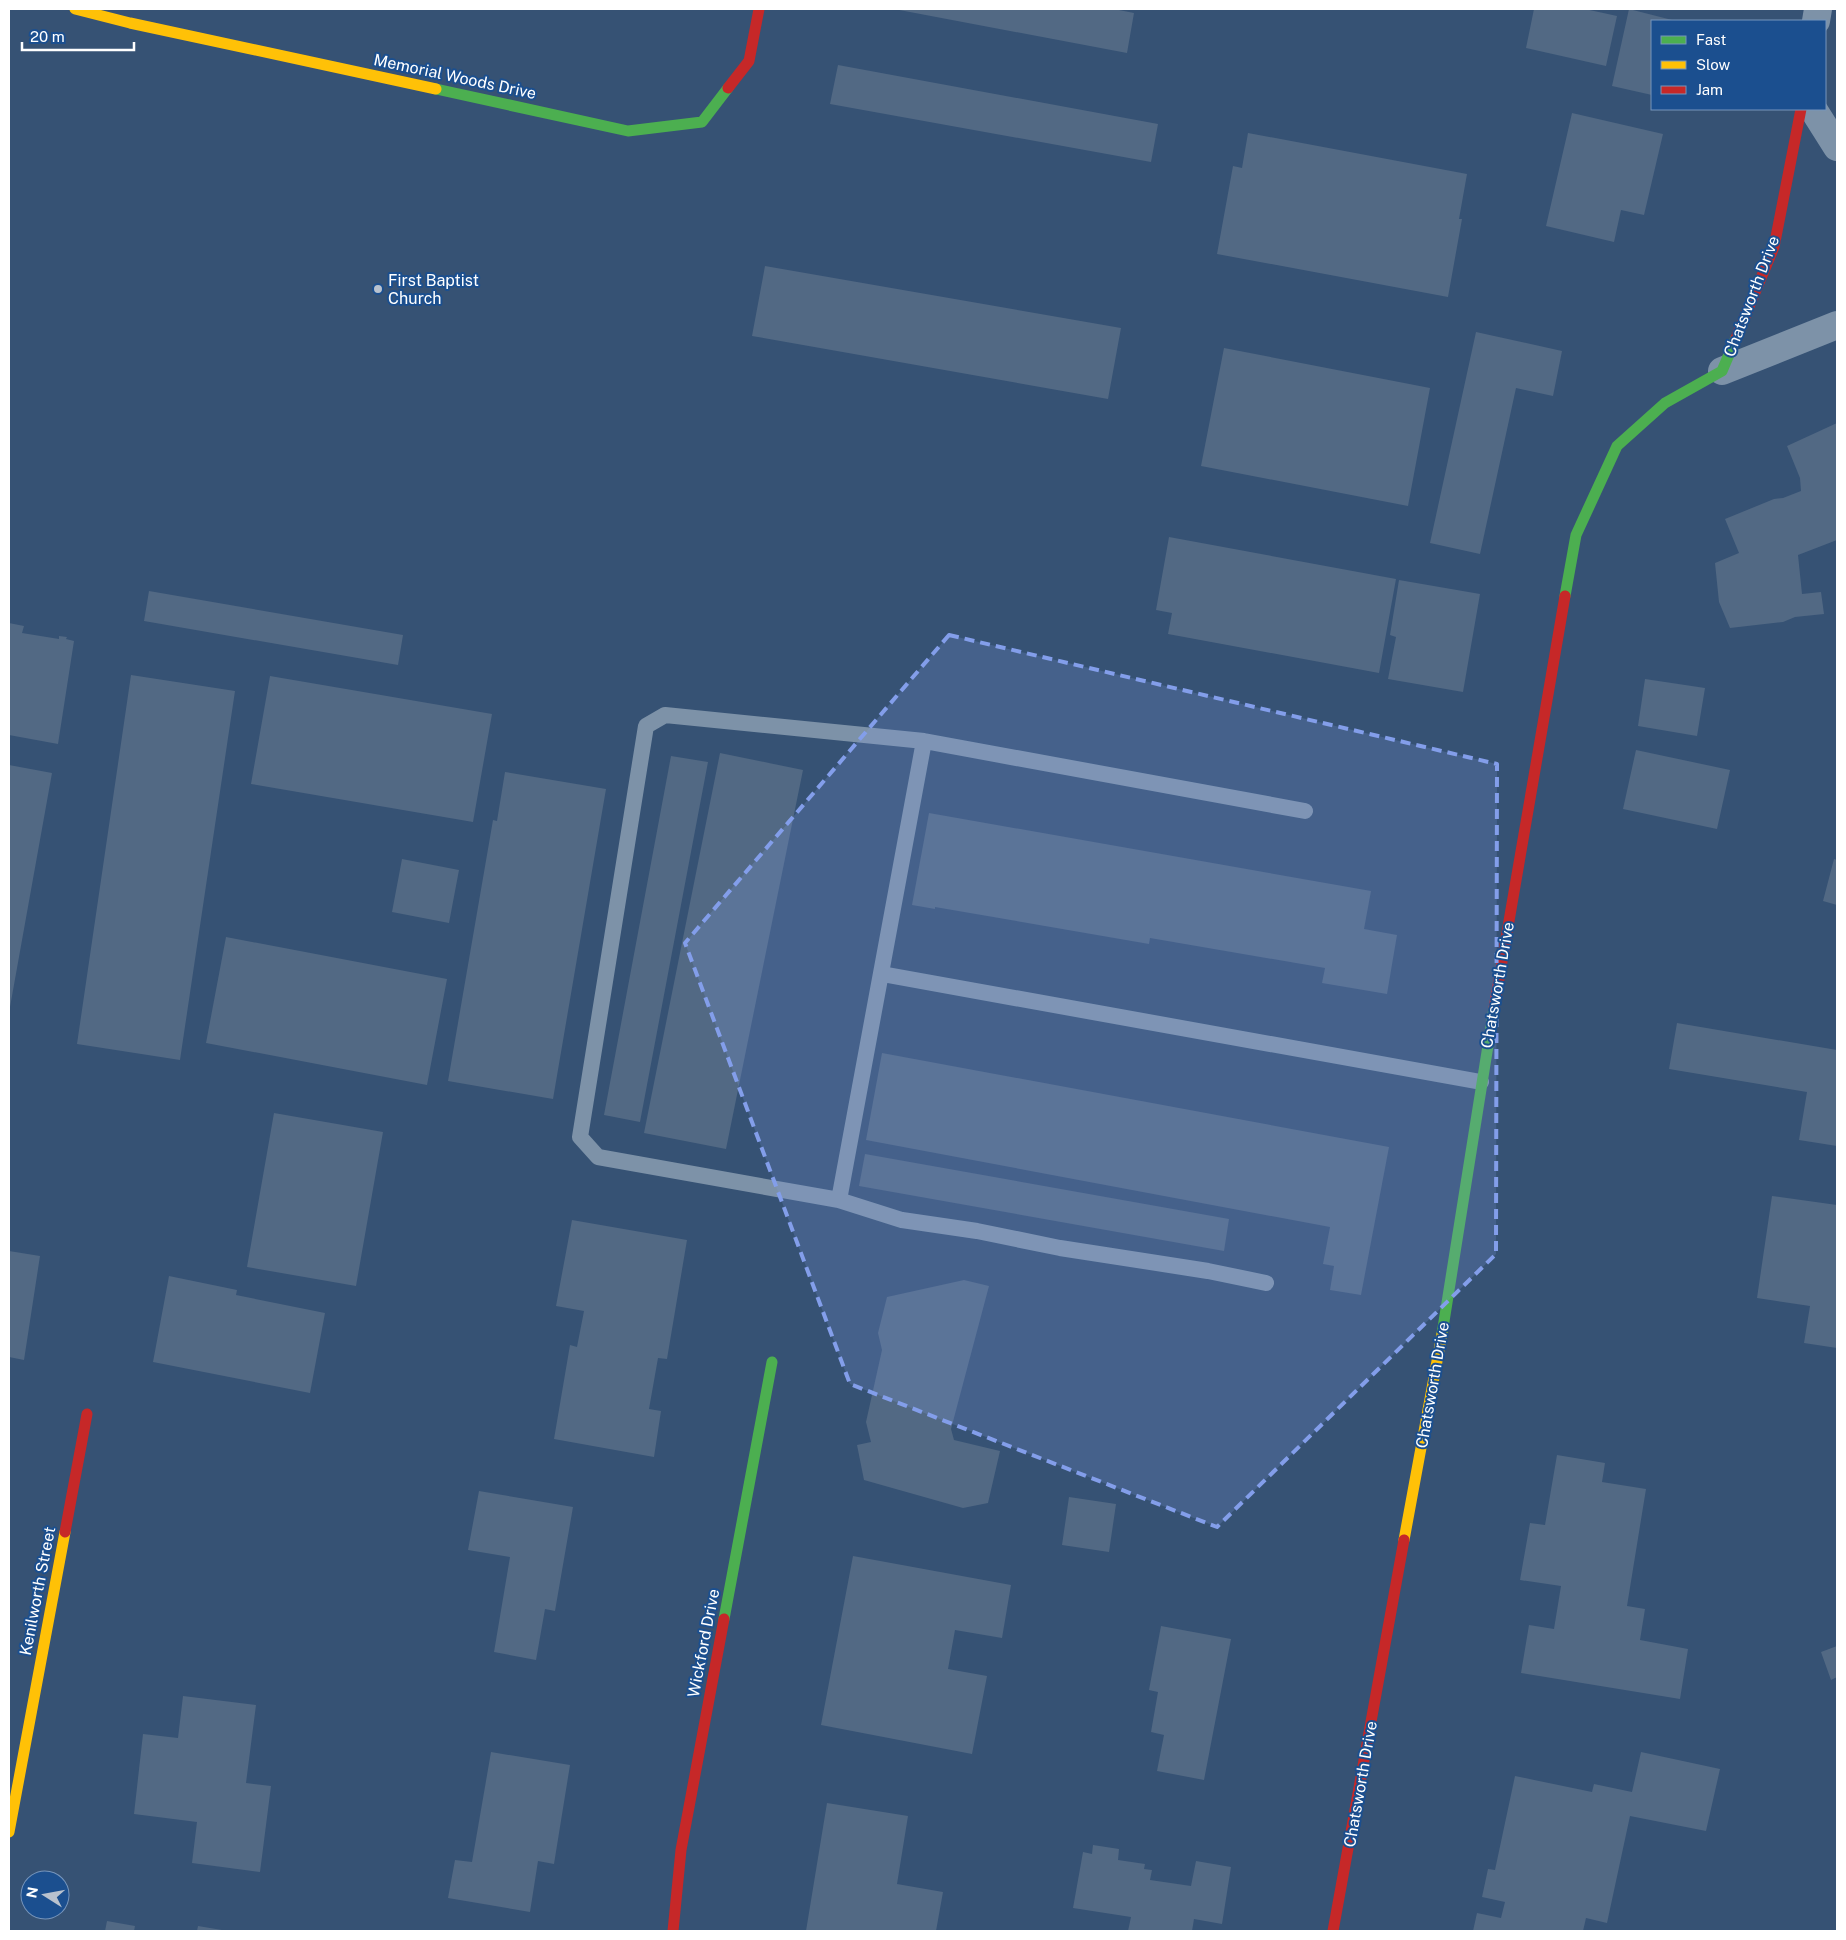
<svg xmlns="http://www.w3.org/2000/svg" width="1846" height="1940" viewBox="0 0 1846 1940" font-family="'Public Sans',sans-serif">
  <rect width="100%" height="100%" fill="#365274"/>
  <!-- building -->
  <path fill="#526984" d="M894 9H1114L1134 13 1127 53Z
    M1534 9H1585L1617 16 1606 66 1526 48Z
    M1629 9 1676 21H1652V95L1612 86Z
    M838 65 1158 124 1151 162 830 104Z
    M1572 113 1663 134 1644 215 1621 210 1614 242 1546 226Z
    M1248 133 1467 174 1459 219H1462L1448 297 1217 254 1233 166 1242 168Z
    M765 266 1121 328 1108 399 752 336Z
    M1476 332 1562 351 1553 396 1516 388 1480 554 1430 543Z
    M1224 348 1430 388 1408 506 1201 466Z
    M1837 423V540L1798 555 1802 594 1821 592 1824 614 1795 617 1783 622 1730 628 1719 602 1715 563 1739 553 1725 519 1774 499 1783 498 1801 491 1800 478 1787 446Z
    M1169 537 1396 579 1379 673 1168 634 1172 613 1156 610Z
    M1399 580 1480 594 1463 692 1388 679 1396 637 1390 635Z
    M149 591 403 635 398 665 144 621Z
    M9 623 24 626 22 633 59 639V636L67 637 66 639 74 641 58 744 9 735Z
    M131 675 235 691 180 1060 77 1044Z
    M270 676 492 714 473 822 251 784Z
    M1645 679 1705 688 1697 736 1638 726Z
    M1636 750 1730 770 1717 829 1623 809Z
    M720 753 803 770 726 1149 644 1133Z
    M671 756 708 762 640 1122 604 1115Z
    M9 765 52 773 10 1007H9Z
    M505 772 606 789 553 1099 448 1081 493 820 497 821Z
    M929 813 1371 891 1364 929 1397 935 1387 994 1322 983 1325 968 1150 938 1149 944 935 907V909L912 905Z
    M402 859 459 870 449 923 392 912Z
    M1834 859 1837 860V905L1823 901Z
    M226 937 447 979 427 1085 206 1043Z
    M1677 1023 1837 1050V1146L1799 1140 1807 1092 1669 1069Z
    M882 1053 1389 1147 1361 1295 1330 1290 1334 1266 1323 1264 1330 1227 866 1140Z
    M274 1113 383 1132 356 1286 247 1267Z
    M865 1154 1229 1219 1224 1251 859 1186Z
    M1772 1196 1837 1205V1348L1804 1343 1810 1306 1757 1298Z
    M572 1220 687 1240 667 1359 658 1358 649 1409 661 1411 654 1457 554 1439 570 1345 577 1347 584 1311 556 1306Z
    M9 1251 40 1256 24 1360 9 1357Z
    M169 1276 237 1290 236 1295 325 1313 310 1393 153 1362Z
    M964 1280 989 1286 951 1429 954 1440 1000 1451 988 1503 963 1508 864 1480 857 1445 871 1442 866 1422 882 1350 878 1333 887 1297Z
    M1557 1455 1605 1463 1602 1482 1646 1489 1627 1606 1645 1609 1640 1640 1688 1649 1680 1699 1521 1673 1529 1625 1554 1629 1561 1586 1520 1580 1530 1523 1545 1525Z
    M479 1491 573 1507 555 1611 545 1609 536 1660 494 1652 510 1557 468 1550Z
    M1069 1497 1116 1504 1109 1552 1062 1545Z
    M853 1556 1011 1585 1002 1638 955 1630 948 1669 987 1676 972 1754 821 1725Z
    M1161 1626 1231 1639 1204 1780 1157 1771 1164 1735 1151 1732 1158 1692 1149 1690Z
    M1837 1646V1677L1831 1680 1821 1652Z
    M183 1696 256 1705 246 1783 271 1786 260 1872 192 1863 197 1822 134 1814 143 1734 178 1738Z
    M491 1752 570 1765 554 1864 538 1861 530 1912 448 1898 455 1860 472 1862Z
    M1641 1752 1720 1769 1706 1831 1630 1816 1607 1923 1586 1918 1583 1931H1473L1477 1913 1501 1918 1505 1902 1482 1897 1488 1869 1495 1870 1515 1776 1592 1792 1594 1784 1632 1792Z
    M827 1803 908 1816 897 1884 943 1892 936 1931H806Z
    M1093 1845 1119 1849 1118 1860 1145 1864 1144 1869 1152 1870 1150 1880 1191 1886 1196 1861 1231 1867 1222 1924 1194 1919 1192 1931H1128L1131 1917 1073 1908 1083 1852 1092 1854Z
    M107 1921 135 1926 134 1931H105Z
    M198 1926 222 1930V1931H197Z"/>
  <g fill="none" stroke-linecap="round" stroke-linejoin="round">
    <!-- lane -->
    <path stroke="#7d92a8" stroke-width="16" d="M924 741 1305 811
      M882 974 1481 1082
      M839 1200 924 741 665 715 646 726 580 1137 598 1157 839 1200 902 1220 977 1231 1060 1248 1208 1271 1266 1283"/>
    <!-- street -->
    <path stroke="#7d92a8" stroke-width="28" d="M1816 21 1818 9
      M1813 109 1837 147
      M1722 371 1837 325"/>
    <!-- fast -->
    <path stroke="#4caf50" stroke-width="11" d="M436 89 628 131 702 122 728 88
      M1565 596 1576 535 1617 446 1665 403 1722 371 1736 338
      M1442 1334 1494 1008
      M724 1619 772 1362"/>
    <!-- slow -->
    <path stroke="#ffc107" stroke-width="11" d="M75 9 130 23 436 89
      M1404 1540 1442 1334
      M9 1832 65 1532"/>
    <!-- jam -->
    <path stroke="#c62828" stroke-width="11" d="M728 88 749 61 759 9
      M1736 338 1774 247 1801 109
      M1494 1008 1565 596
      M65 1532 87 1414
      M673 1931 681 1850 724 1619
      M1333 1931 1404 1540"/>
  </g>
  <!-- marked area -->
  <path fill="#839eea" fill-opacity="0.2" stroke="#839eea" stroke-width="4" stroke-dasharray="10 6" stroke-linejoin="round" d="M949 635 1497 764 1496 1254 1217 1527 850 1384 685 943Z"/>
  <!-- markers -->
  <circle fill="#b9c2ce" stroke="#1b4f8f" stroke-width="2" cx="378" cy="289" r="5"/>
  <g text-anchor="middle" stroke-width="4" stroke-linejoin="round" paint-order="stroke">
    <!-- street labels -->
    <g font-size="16" fill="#fff" stroke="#1b4f8f">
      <text transform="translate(455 76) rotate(12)" y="6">Memorial Woods Drive</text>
      <text transform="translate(1751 296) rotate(-69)" y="6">Chatsworth Drive</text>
      <text transform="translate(1497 985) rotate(-80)" y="6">Chatsworth Drive</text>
      <text transform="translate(1432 1385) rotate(-80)" y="6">Chatsworth Drive</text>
      <text transform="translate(37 1591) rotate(-79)" y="6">Kenilworth Street</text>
      <text transform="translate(703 1643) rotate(-79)" y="6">Wickford Drive</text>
      <text transform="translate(1360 1784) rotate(-80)" y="6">Chatsworth Drive</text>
    </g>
    <!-- poi labels -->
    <g font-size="16" fill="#fff" stroke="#1b4f8f" text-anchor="start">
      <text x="388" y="286">First Baptist<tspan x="388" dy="18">Church</tspan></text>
    </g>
  </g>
  <!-- border -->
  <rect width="1846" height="1940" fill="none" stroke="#ffffff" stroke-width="20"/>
  <!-- legend -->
  <rect x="1651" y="20" width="175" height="90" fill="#1b4f8f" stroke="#7695bc"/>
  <rect x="1661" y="36" width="25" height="8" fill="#4caf50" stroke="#7695bc"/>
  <text x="1696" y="45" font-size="15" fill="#ffffff">Fast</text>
  <rect x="1661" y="61" width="25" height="8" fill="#ffc107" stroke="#7695bc"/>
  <text x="1696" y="70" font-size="15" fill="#ffffff">Slow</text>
  <rect x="1661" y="86" width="25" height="8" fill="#c62828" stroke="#7695bc"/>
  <text x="1696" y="95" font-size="15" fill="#ffffff">Jam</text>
  <!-- north arrow -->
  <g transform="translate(45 1895) rotate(281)"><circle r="24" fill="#1b4f8f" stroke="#7695bc"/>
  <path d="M0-4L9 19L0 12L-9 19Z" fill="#b9c2ce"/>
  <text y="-8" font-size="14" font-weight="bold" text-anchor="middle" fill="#ffffff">N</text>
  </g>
  <!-- scale -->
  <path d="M22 42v8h112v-8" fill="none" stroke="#ffffff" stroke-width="2.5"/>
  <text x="30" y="42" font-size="15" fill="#ffffff" stroke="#1b4f8f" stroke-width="4" paint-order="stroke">20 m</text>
</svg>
